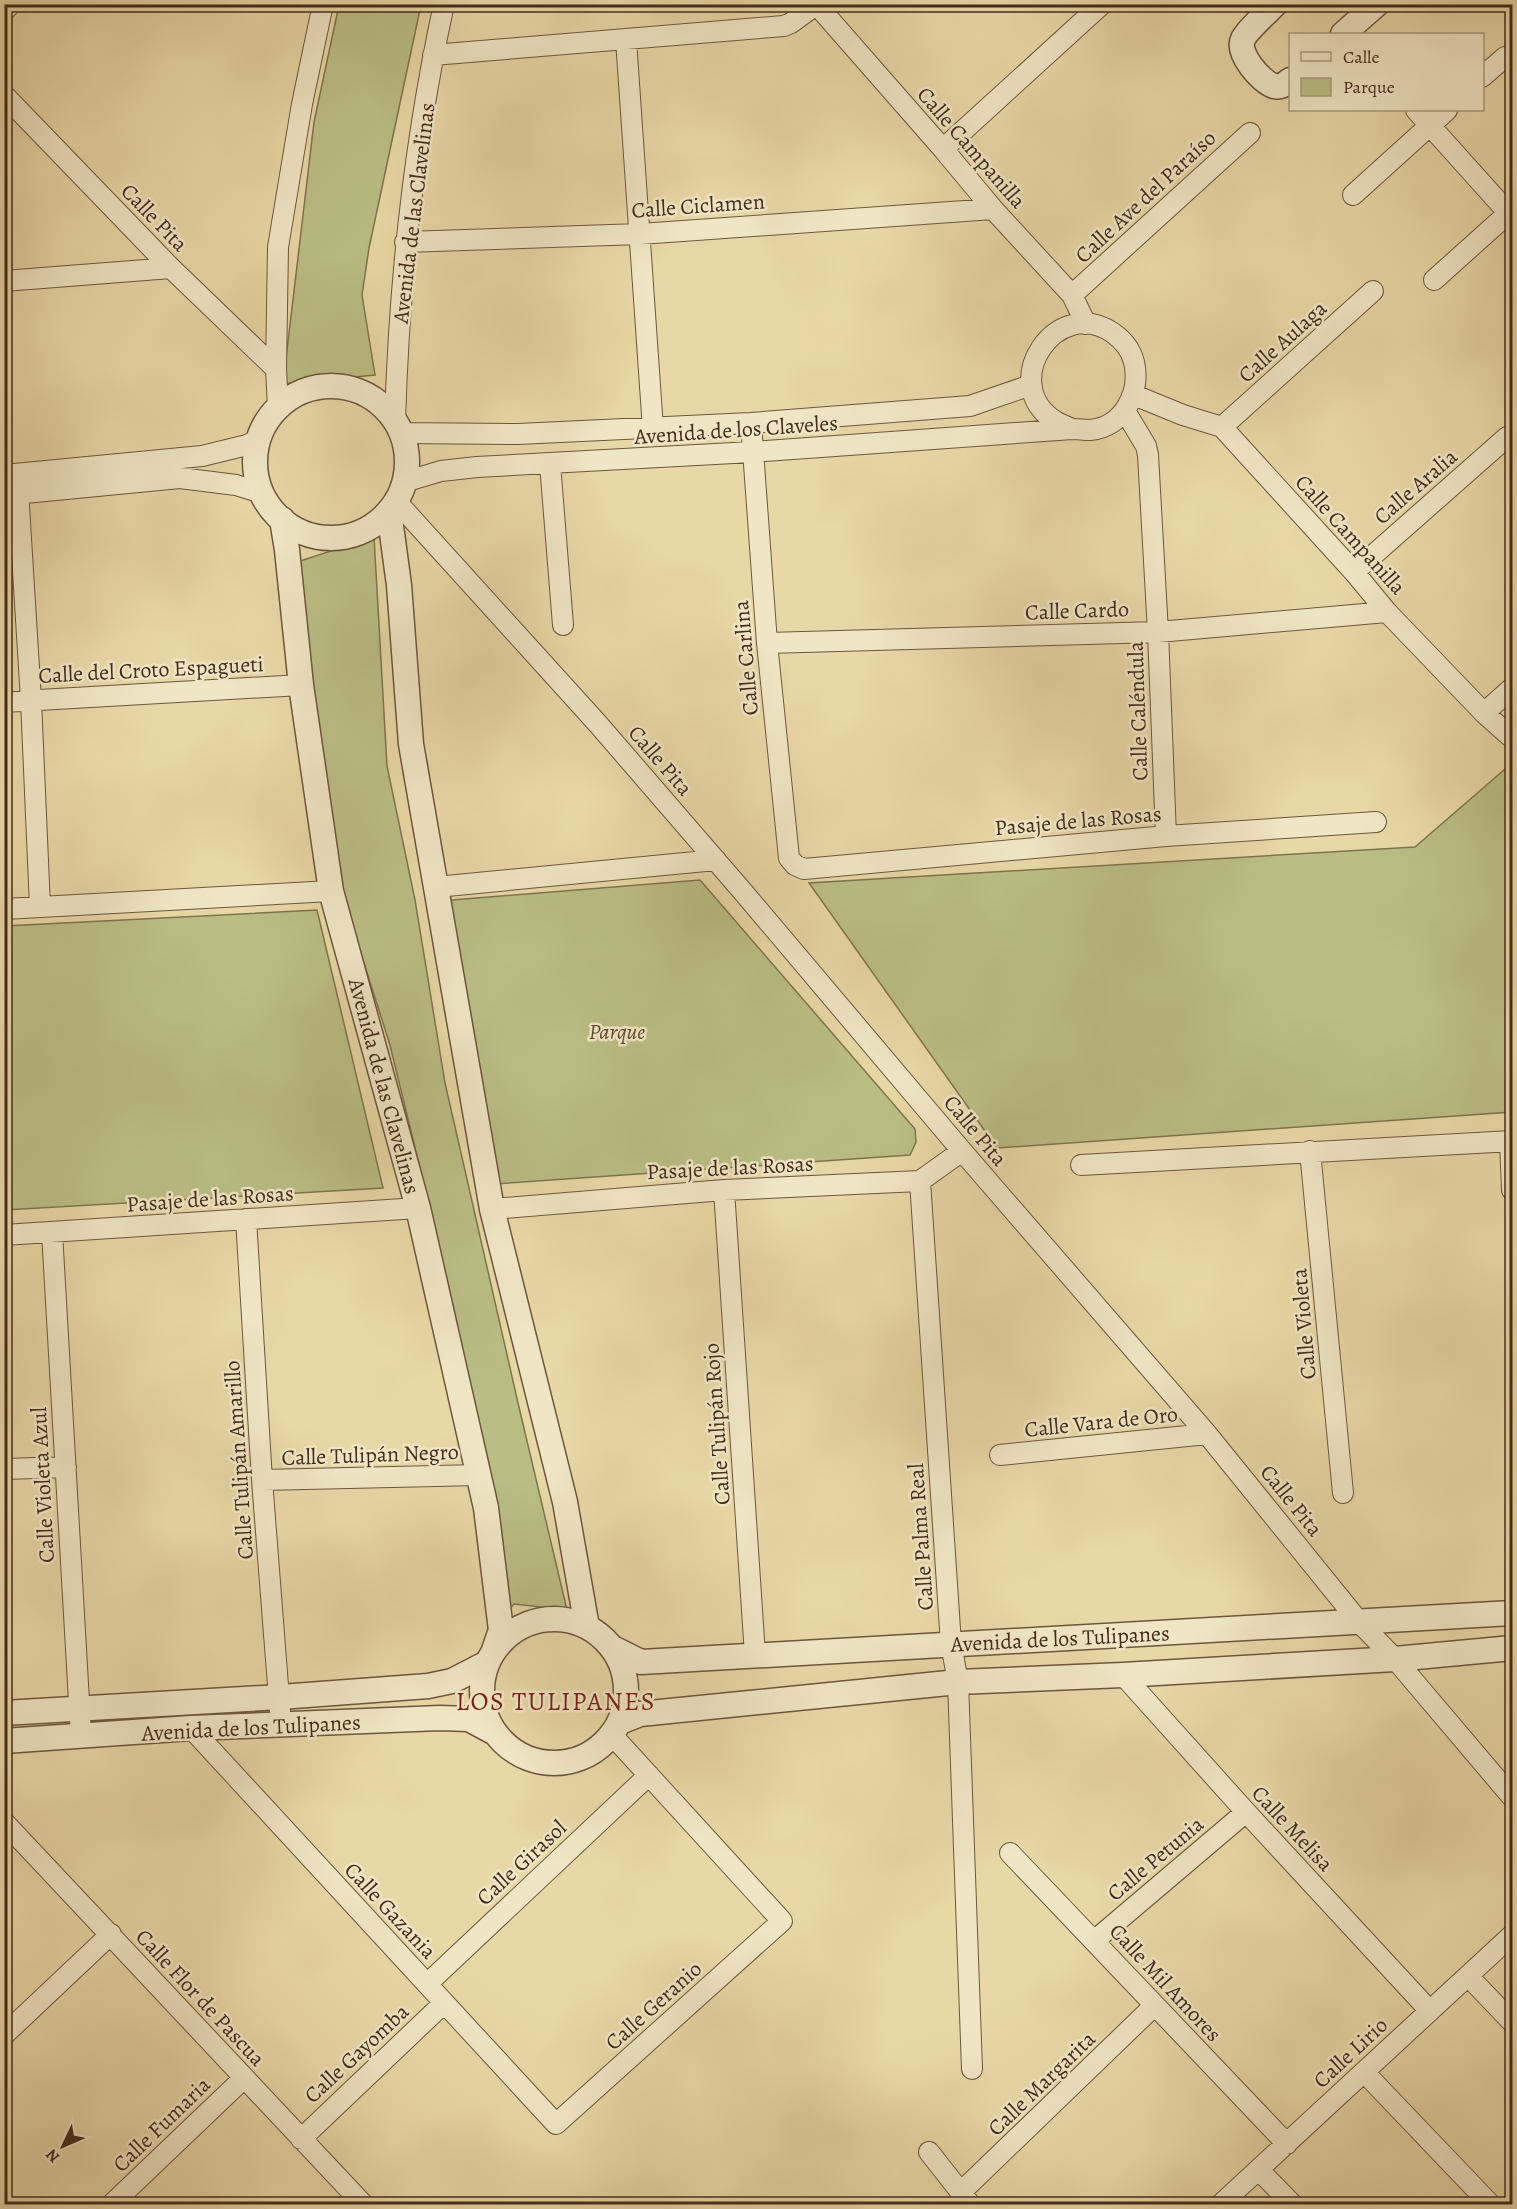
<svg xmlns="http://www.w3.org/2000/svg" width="1517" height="2209" viewBox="0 0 1517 2209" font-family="Alegreya,serif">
  <rect width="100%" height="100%" fill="#e8d8a6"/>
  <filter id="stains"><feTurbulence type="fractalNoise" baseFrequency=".00333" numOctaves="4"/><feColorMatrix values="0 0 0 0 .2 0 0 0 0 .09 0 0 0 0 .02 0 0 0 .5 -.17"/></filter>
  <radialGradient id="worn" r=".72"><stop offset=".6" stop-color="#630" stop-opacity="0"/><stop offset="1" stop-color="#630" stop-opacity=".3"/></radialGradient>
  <!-- green -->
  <path fill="#babe84" stroke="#7f7450" stroke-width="1.5" d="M339 5H421L369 248 362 295 375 375 283 384 314 122Z
    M374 537 387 766 415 900 445 1083 518 1403 567 1610 514 1604 506 1613 427 1197 390 1045 337 878 297 562Z
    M1512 763V1112L997 1148 809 883 1415 847Z
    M700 880 915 1129 916 1142 910 1155 494 1184 440 901Z
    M317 910 383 1188 5 1210V926Z"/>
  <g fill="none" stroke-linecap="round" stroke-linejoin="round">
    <defs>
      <path id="minor" d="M816 4 943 149 993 209 1072 295 1086 324
        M4 11 11 4
        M626 40 653 429
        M433 55 784 26 791 23 817 4
        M1482 77 1505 57
        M4 95 171 268 276 369
        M1416 110 1512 217
        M943 149 1102 4
        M1353 195 1447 110
        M405 242 640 234 993 209
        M1434 280 1512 210
        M4 281 171 268
        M1072 295 1250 133
        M1134 395 1183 415 1222 427 1354 572 1387 612 1484 713 1512 738
        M278 407 276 369 278 247 302 104 323 4
        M1125 411 1146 446 1148 455 1158 632 1166 836
        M395 422C399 282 414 142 444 4
        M751 423 767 643 789 858 795 865 804 869 1166 836 1376 822
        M1222 427 1373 291
        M401 433 518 434 751 423 970 406 1031 385
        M550 464 563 625
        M17 474 31 700 40 907
        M4 475 202 456 247 445 259 439
        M404 482 441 471 477 467 752 452 1072 429C1078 429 1084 430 1090 430 1124 427 1141 392 1134 362 1131 350 1123 340 1113 333 1056 294 997 384 1055 421 1060 424 1066 426 1072 429
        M4 495 180 478 236 485 262 493
        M396 501 598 724 744 893 962 1151 1207 1434 1360 1623 1395 1659 1512 1797
        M1354 572 1507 437
        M767 643 1158 632 1387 612
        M4 702 301 685
        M1484 713 1512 688
        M436 887 716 860
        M4 909 331 891
        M1510 1141 1512 1190
        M1310 1151 1343 1493
        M1081 1165 1512 1141
        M920 1181 951 1644 958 1682 972 2069
        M724 1190 755 1655
        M492 1209 724 1190 920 1181 962 1151
        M246 1219 262 1480 281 1724
        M52 1232 81 1736
        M4 1235 418 1208
        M1000 1455 1207 1434
        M4 1469 66 1467
        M262 1480 479 1475
        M1123 1675 1246 1812 1430 2011
        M191 1728 556 2124 782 1921 612 1735
        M4 1822 363 2204
        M1010 1853 1287 2144
        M1094 1941 1246 1812
        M1468 1976 1512 2022
        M427 1984 649 1775
        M4 2035 111 1934
        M1364 2072 1490 2204
        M301 2139 444 2003
        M929 2152 970 2204
        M1259 2170 1292 2204
        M960 2193 1154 2006
        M112 2204 244 2078
        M1221 2204 1512 1935"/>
      <path id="tertiary" d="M1275 4C1267 13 1247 30 1243 39 1236 53 1261 82 1274 86 1281 88 1285 84 1290 80
        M1343 34 1377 4
        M255 462a76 76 0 1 1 152 0a76 76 0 1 1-152 0Z
        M389 511 399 585 411 744 492 1209 565 1502 587 1627
        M282 519 287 550 301 685 331 891 418 1208 486 1508 501 1630 494 1650
        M482 1691a72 72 0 1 1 144 0a72 72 0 1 1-144 0Z
        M611 1647 641 1662 1512 1613
        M4 1713 280 1697 428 1686 452 1681 487 1663
        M620 1722 640 1714 958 1682 1123 1675 1395 1659 1512 1648
        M4 1741 191 1728 440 1718 469 1719 495 1733"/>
    </defs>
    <!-- minor casing -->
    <use href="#minor" stroke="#6d563e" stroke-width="22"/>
    <!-- tertiary casing -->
    <use href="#tertiary" stroke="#6d563e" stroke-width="27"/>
    <!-- minor -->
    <use href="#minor" stroke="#f0e6c5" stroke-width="20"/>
    <!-- tertiary -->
    <use href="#tertiary" stroke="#f0e6c5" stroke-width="24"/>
  </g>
  <g text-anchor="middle" stroke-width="5" stroke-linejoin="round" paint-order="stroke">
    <!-- street labels -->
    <g font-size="22" fill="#442b1c" stroke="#f0e6c5">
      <text transform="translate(972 147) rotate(49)" y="8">Calle Campanilla</text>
      <text transform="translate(1145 196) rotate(-43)" y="8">Calle Ave del Paraíso</text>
      <text transform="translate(698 205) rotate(-4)" y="8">Calle Ciclamen</text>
      <text transform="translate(413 213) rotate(-83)" y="8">Avenida de las Clavelinas</text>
      <text transform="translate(155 217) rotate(46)" y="8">Calle Pita</text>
      <text transform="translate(1282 341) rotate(-42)" y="8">Calle Aulaga</text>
      <text transform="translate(736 429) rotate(-4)" y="8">Avenida de los Claveles</text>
      <text transform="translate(1415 486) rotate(-41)" y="8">Calle Aralia</text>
      <text transform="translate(1351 534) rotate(48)" y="8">Calle Campanilla</text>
      <text transform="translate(1077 610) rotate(-2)" y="8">Calle Cardo</text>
      <text transform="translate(745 658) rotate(-95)" y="8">Calle Carlina</text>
      <text transform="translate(151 669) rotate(-3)" y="8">Calle del Croto Espagueti</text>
      <text transform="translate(1137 711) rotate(-92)" y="8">Calle Caléndula</text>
      <text transform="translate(661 760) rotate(49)" y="8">Calle Pita</text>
      <text transform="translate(1078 820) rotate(-5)" y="8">Pasaje de las Rosas</text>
      <text transform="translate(385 1086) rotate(75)" y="8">Avenida de las Clavelinas</text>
      <text transform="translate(976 1130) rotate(50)" y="8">Calle Pita</text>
      <text transform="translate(730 1167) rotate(-3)" y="8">Pasaje de las Rosas</text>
      <text transform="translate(210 1198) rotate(-4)" y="8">Pasaje de las Rosas</text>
      <text transform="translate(1303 1324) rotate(-95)" y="8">Calle Violeta</text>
      <text transform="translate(1101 1421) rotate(-6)" y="8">Calle Vara de Oro</text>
      <text transform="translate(716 1424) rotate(-94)" y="8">Calle Tulipán Rojo</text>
      <text transform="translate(370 1454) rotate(-2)" y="8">Calle Tulipán Negro</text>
      <text transform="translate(238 1460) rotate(-94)" y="8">Calle Tulipán Amarillo</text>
      <text transform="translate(42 1485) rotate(-93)" y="8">Calle Violeta Azul</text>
      <text transform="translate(1292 1500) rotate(51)" y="8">Calle Pita</text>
      <text transform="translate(920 1537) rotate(-94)" y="8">Calle Palma Real</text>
      <text transform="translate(1060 1638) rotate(-3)" y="8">Avenida de los Tulipanes</text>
      <text transform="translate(251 1727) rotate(-3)" y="8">Avenida de los Tulipanes</text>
      <text transform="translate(1293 1828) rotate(47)" y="8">Calle Melisa</text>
      <text transform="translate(1155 1858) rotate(-40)" y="8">Calle Petunia</text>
      <text transform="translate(521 1862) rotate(-43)" y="8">Calle Girasol</text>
      <text transform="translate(391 1910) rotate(47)" y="8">Calle Gazania</text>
      <text transform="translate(1166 1982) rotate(47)" y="8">Calle Mil Amores</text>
      <text transform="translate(201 1997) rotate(47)" y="8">Calle Flor de Pascua</text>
      <text transform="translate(653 2005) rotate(-42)" y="8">Calle Geranio</text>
      <text transform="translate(1350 2052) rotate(-43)" y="8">Calle Lirio</text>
      <text transform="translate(356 2053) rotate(-43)" y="8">Calle Gayomba</text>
      <text transform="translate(1041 2083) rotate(-44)" y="8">Calle Margarita</text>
      <text transform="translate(161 2124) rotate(-44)" y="8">Calle Fumaria</text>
    </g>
    <!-- park labels -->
    <g font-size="22" font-style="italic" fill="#5c4831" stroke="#f0e6c5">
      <text x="617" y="1039">Parque</text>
    </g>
    <!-- quarter labels -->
    <g font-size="26" letter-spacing="1.5" fill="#7a1f14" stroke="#f0e6c5">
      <text x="556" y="1710">LOS TULIPANES</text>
    </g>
  </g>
  <!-- margin -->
  <rect width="1517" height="2209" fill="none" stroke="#e8d8a6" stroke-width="24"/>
  <rect x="6" y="6" width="1505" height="2197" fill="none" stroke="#442b1c" stroke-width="3"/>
  <rect x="12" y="12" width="1493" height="2185" fill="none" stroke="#442b1c" stroke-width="1.5"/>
  <!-- legend -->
  <rect x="1289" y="33" width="195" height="78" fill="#f0e6c5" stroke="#ab9b81" stroke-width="1.5"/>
  <rect x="1301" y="52" width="30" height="9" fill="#f0e6c5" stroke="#ab9b81" stroke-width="1.5"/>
  <text x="1343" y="63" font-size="18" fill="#442b1c">Calle</text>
  <rect x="1301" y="78" width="30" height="18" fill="#babe84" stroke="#ab9b81" stroke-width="1.5"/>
  <text x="1343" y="93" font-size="18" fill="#442b1c">Parque</text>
  <!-- north arrow -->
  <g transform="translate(63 2146) rotate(226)" stroke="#f0e6c5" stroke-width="4.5" paint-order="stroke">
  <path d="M0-4.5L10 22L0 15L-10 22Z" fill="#442b1c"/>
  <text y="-9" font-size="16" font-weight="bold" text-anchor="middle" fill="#442b1c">N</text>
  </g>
  <rect width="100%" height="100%" filter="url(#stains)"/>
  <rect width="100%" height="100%" fill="url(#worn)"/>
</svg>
